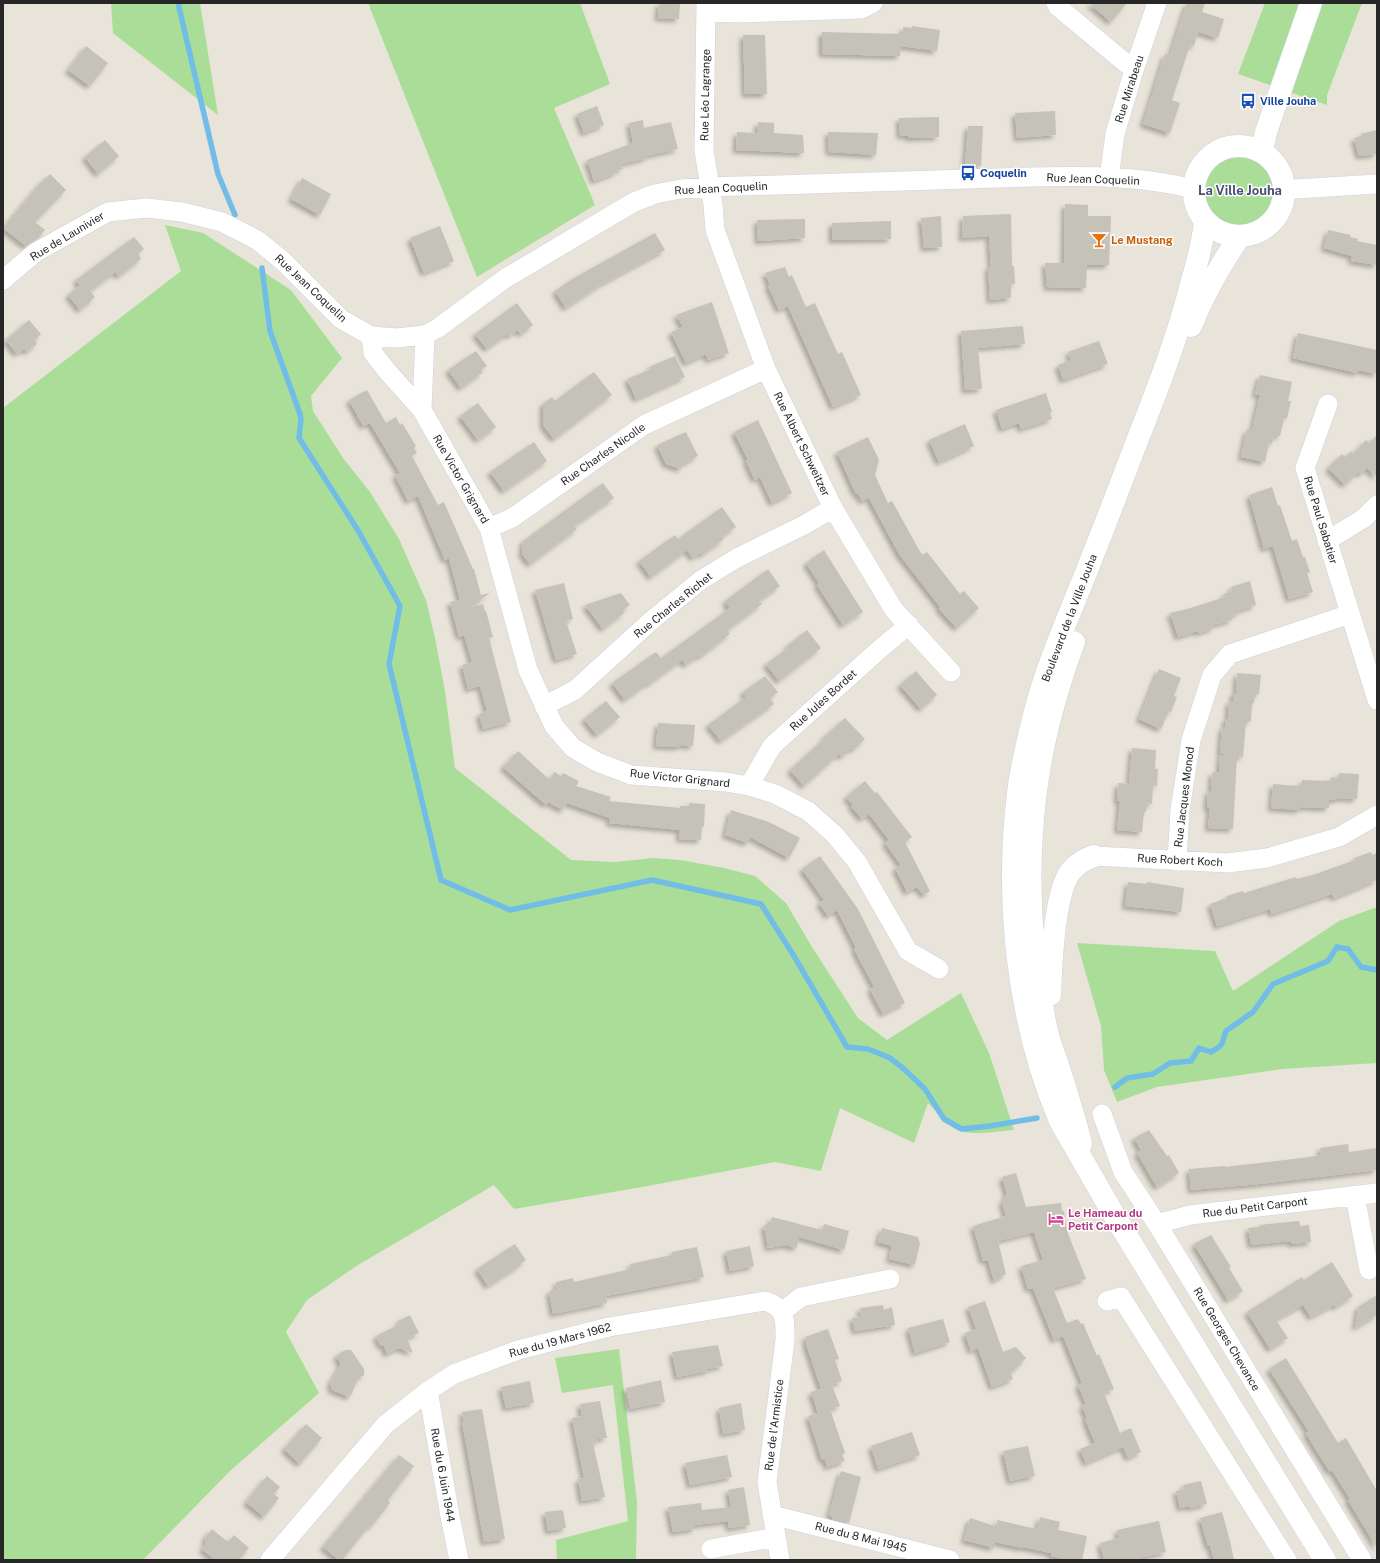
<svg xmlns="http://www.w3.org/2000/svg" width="1380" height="1563" viewBox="0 0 1380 1563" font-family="'Public Sans',sans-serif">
  <defs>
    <filter id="shadow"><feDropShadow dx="-3.5" dy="3.5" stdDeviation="2" flood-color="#0004"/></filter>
  </defs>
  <rect width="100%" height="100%" fill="#e9e4d9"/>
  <!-- green -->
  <path fill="#aade98" d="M111 3H200L218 115 113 33Z
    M368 3H580L610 84 554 108 595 205 477 277Z
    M1265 3H1362L1327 95V105L1238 74Z
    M1205 191a34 34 0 1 1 68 0a34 34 0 1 1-68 0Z
    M165 225 203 233 291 290 342 358 311 396 313 411 343 458 370 492 399 539 426 600 435 638 445 691 455 768 571 860 614 862 653 858 680 860 724 868 755 876 786 903 812 947 858 1018 887 1040 961 993 989 1053 1014 1130C997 1131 966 1138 952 1127 943 1121 936 1111 928 1103L914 1143 840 1108 821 1171 775 1162 648 1186 514 1209 494 1185 358 1265 307 1300 286 1332 319 1393 231 1470 143 1560H3V408L181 271Z
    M1377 907V1063L1282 1069 1157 1087 1117 1102 1104 1070 1101 1026 1077 943 1215 951 1233 991 1339 921Z
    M619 1349 637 1502 636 1560H557L556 1540 628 1521 613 1385 562 1393 555 1358Z"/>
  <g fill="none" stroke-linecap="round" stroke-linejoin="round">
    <!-- stream -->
    <path stroke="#71bde7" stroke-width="5.5" d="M178 3 218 174 235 215
      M262 268 270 331 300 414 301 419 299 438 359 532 400 606 389 664 441 880 510 910 652 880 761 904 794 956 847 1047 868 1049 890 1058 904 1069 925 1089 944 1119 962 1129 990 1126 1037 1118
      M1115 1087 1127 1078 1153 1074 1170 1063 1191 1061 1199 1048 1211 1052C1225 1044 1221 1045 1226 1031L1253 1012 1273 984 1328 961 1337 947 1348 949 1361 967 1377 970"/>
  </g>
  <!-- building -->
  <path fill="#c5c2b8" filter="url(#shadow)" d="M659 3H680L679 19 658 18Z
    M1089 3H1127L1111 22Z
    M1187 3H1205L1202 12 1224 19 1218 38 1198 32 1194 46 1190 45 1172 100 1180 103 1170 133 1143 124 1165 54 1170 55Z
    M912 26 940 30 937 51 901 46 903 27 912 28Z
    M822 32 902 34 900 56 822 54Z
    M743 35H765L767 94H745Z
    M86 46 108 63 90 86 68 70Z
    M597 106 604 125 584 133 577 114Z
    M1055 111 1056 135 1017 138 1015 113Z
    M939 117V137L908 138V135L900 136 899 118Z
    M643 120 644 128 671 122 678 149 646 156 647 158 621 164 623 169 615 171 616 173 594 181 587 160 633 143 629 123Z
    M758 122 774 123V133L803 135 804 153 736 150 737 132 757 133Z
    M968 126H983L981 166 965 165Z
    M1377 130V154L1359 156 1354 138 1362 136 1361 134Z
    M828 132 878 133 876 155 829 152Z
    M105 140 119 156 98 174 85 157Z
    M50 174 66 190 35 222 45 230 38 238 26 246 3 228 41 182V183Z
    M302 178 331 194 320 215 291 199Z
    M1065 204 1088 205V216H1111L1109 265H1087L1086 288 1047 287 1045 263H1064Z
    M1011 214 1012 266H1014L1015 284H1011V298L990 300 988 267H991L989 236 962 238 963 216Z
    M941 216 942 247 924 248 921 218Z
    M805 219V238L758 241 757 220Z
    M891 221V239L832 240V223Z
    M440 226 454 261 424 273 410 238Z
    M1328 230 1351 235 1350 237 1358 239 1357 241 1377 245V265L1351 261 1352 256 1324 248Z
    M655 233 665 250 600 285 566 308 555 291 574 278Z
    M134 237 144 249 138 254 141 259 119 276 115 272 90 291 95 297 80 310 68 295 80 285 76 280Z
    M785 267 789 277 792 275 806 307 815 303 838 354 842 352 861 395 833 407 788 306 779 310 768 286 770 285 765 273Z
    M712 302 729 353 708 360 706 354 686 363 671 332 683 327 676 315Z
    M517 303 533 325 521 334 518 330 509 336 507 334 487 349 475 334Z
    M29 320 41 334 35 340 37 344 27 352 24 349 17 354 6 340Z
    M1023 326 1025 344 978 348 982 389 965 390 961 331Z
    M1298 333 1377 350V374L1358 370 1357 373 1293 358Z
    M1099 341 1108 364 1063 380 1058 365 1071 360 1068 352Z
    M476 351 487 366 481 370 482 373 461 388 448 370Z
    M675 356 685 377 636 399 627 379 651 369 649 367Z
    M594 372 612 395 554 439 543 425V404L552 397 555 401Z
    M1260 375 1292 382 1288 401H1291L1287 418H1284L1280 436 1274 435 1272 444 1269 443 1265 462 1241 457 1247 429 1252 430 1260 395 1255 394Z
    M367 390 386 423 396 417 400 425 402 423 416 446 414 448 417 453 412 456 438 505 444 502 473 569H474L481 595 490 593 469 608 483 604 485 611H486L493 637 489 638 511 722 483 729 479 714 487 711 480 686 468 689 462 665 472 662 464 635 459 637 450 602 460 600 449 558 445 560 418 496 408 501 395 475 400 473 370 423 363 426 349 400Z
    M1046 393 1052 412 1050 413 1052 419 1021 429 1019 423 1002 429 996 410Z
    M478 403 496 427 478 440 460 416Z
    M758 420 792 493 772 503 760 477 755 480 746 461 748 460 734 432Z
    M965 424 974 446 939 462 929 440Z
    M686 432 698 456 683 464 681 469 666 464 657 445Z
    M1377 435V477L1367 468 1361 474 1358 472 1345 485 1328 468 1342 454 1345 457 1351 451 1353 454 1366 440 1369 443Z
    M868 437 879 460 875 475 888 503 892 501 922 555 927 552 960 594 964 591 979 608 957 628 939 609 940 607 899 554 869 498 862 501 858 494H856L837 452Z
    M534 442 547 461 504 491 490 472Z
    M603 483 614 498 574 526 577 529 530 564 522 554 523 541Z
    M1272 487 1278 506 1280 505 1292 541 1297 539 1303 557H1305L1310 572 1307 573 1313 592 1289 599 1273 546 1264 549 1249 495Z
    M722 507 736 527 722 536 724 539 702 555 700 553 693 558 687 550 651 577 639 561 675 535 678 539Z
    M824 550 863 612 843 625 817 585 819 583 806 563Z
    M768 569 780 586 759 601 762 604 727 630 730 634 700 657 699 655 686 665 682 660 649 684 648 683 625 700 612 683 656 652 661 658 730 608 725 601Z
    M1250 581 1256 605 1238 611 1239 613 1231 616 1232 620 1213 625 1214 628 1198 633 1197 631 1178 637 1170 613 1191 608 1225 597 1224 594 1232 591 1231 587Z
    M564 583 573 619 566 621 577 654 556 660 535 590Z
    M621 593 630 605 623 610 624 613 603 629 585 605Z
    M807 630 821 648 779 681 766 664 788 648 787 646Z
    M1159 669 1181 678 1174 696 1177 697 1171 712 1169 711 1161 729 1139 719Z
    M916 671 937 695 921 709 900 685Z
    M1237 673 1261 675 1259 694H1255L1254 703H1252L1251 721H1246L1243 757 1237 756 1233 829 1208 828 1210 808H1207L1208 791H1211L1212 772 1219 773 1220 755H1226L1220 753 1222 727 1225 728V719H1228L1229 701H1233V693H1236Z
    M765 676 778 692 770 698 774 704 721 741 708 725 746 697 743 692Z
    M606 701 620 717 597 735 584 719Z
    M845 718 865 739 853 750 851 748 842 757 839 754 804 786 790 770 825 738 824 737Z
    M658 723 695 725 693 746 680 745V747L656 746Z
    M1132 748 1156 750 1155 769H1158L1157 786 1153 785 1152 804 1147 803 1146 812H1144L1142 832 1117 830 1120 801H1117L1118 783 1129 784Z
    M518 751 550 780 554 772 561 776 563 773 579 781 576 786 611 797 609 801 680 808V806H689V803L705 804 704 827 702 826 701 840 679 839 680 830 609 823 610 818 567 803 563 810 548 802 546 805 503 767Z
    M1339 773 1359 774 1357 799 1337 798V800H1329V808L1300 807V810L1271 808 1273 784 1301 786 1302 780 1330 781 1331 777 1339 778Z
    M865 781 875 793 877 792 912 837 905 842 930 891 924 895 917 887 907 892 895 868 901 865 885 843 889 840 869 814 862 819 851 806 853 805 846 797Z
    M731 810 769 822 800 838 789 858 750 837 748 843 725 835Z
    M1371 852 1372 855 1377 853V880L1334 898 1332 894 1272 914 1270 909 1217 926 1210 904 1227 898V896L1243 891 1244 893 1296 877 1297 879 1316 874 1355 860 1354 858Z
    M820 856 858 909 905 1003 883 1014 870 989 874 987 854 949 856 948 837 910 828 916 819 903 824 900 802 869Z
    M1128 882 1147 884V882L1184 888 1181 912 1125 906Z
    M1149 1130 1167 1156 1169 1155 1179 1173 1157 1187 1137 1153 1141 1150 1134 1138Z
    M1348 1144 1349 1152 1377 1148V1170L1259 1184 1191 1190 1189 1169 1225 1166V1167L1310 1157 1321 1155 1320 1148Z
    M1016 1173 1026 1207 1061 1203 1062 1211H1064L1067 1231 1086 1279 1053 1288 1067 1323 1078 1319 1081 1324 1083 1323 1097 1356 1099 1354 1114 1389 1104 1393 1120 1433 1131 1428 1141 1452 1128 1458 1123 1447 1086 1463 1080 1449 1095 1443 1085 1419 1087 1418 1082 1406 1086 1404 1078 1385 1082 1383 1063 1336 1054 1340 1033 1288 1028 1289 1021 1266 1043 1260 1034 1232 998 1241 1006 1274 994 1281 988 1260 983 1261 973 1226 1006 1216 1002 1203 1007 1194 1002 1177Z
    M772 1217 822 1230 824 1224 849 1231 844 1250 799 1237 797 1248 785 1245 768 1248 764 1225 770 1224Z
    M1299 1221 1300 1226 1309 1225 1311 1242 1291 1244V1241L1251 1245 1248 1228 1260 1227 1259 1225Z
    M882 1228 918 1237 920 1243 915 1265 889 1259 892 1246 878 1242Z
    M1211 1235 1231 1267 1229 1268 1243 1291 1228 1300 1194 1244Z
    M515 1244 526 1260 519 1265V1266L488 1286 477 1269Z
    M750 1246 754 1266 730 1271 726 1251Z
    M697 1247 704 1277 606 1296 607 1303 553 1314 549 1291 557 1289 556 1282 573 1278 574 1282 631 1269 630 1264 672 1255V1252Z
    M1332 1262 1353 1296 1336 1307 1334 1305 1311 1317 1303 1305 1276 1320 1288 1338 1270 1349 1247 1312 1302 1277 1304 1280Z
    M1377 1295V1315L1355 1328 1358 1307Z
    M985 1301 1003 1352 1016 1347 1026 1358 1011 1373 1013 1379 992 1387 978 1348 971 1351 965 1333 976 1329 968 1307Z
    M883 1305 884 1310 892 1307 895 1325 855 1331 852 1318 861 1316 860 1308Z
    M410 1315 419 1333 407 1338 413 1353 399 1348 387 1354 384 1346 380 1345 376 1336 400 1324 398 1321Z
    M943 1319 950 1342 915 1353 908 1328Z
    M828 1329 839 1359 835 1360 842 1381 822 1388 832 1385 840 1406 820 1412 830 1409 845 1453 842 1455 845 1461 827 1467 825 1459 822 1460 808 1416 818 1413 811 1392 821 1389 806 1344 807 1343 805 1337Z
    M718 1345 723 1366 708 1369V1371L677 1377 672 1352Z
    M345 1350H351L364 1369V1375L358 1379 350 1397 332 1390 330 1383 341 1364 336 1356Z
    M1286 1358 1338 1443 1346 1438 1377 1491V1548L1348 1500 1350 1499 1332 1470 1330 1472 1313 1445 1306 1433 1309 1432 1269 1369Z
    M661 1380 665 1402 630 1409 626 1388Z
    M530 1381 534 1403 506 1408 501 1387Z
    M600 1401 607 1438 597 1439 598 1442 593 1443 605 1497 582 1501 578 1479 584 1478 572 1418 582 1416 580 1404Z
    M741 1403 745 1430 723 1434 719 1408Z
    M482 1409 505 1539 484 1542 462 1422H464L462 1412Z
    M306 1424 322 1438 300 1464 284 1449Z
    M912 1432 920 1455 878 1469 871 1446Z
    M1028 1446 1035 1476 1010 1481 1003 1451Z
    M399 1455 414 1466 388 1500 390 1503 371 1527 369 1526 342 1560H339L323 1547Z
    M727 1455 732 1477 690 1485 685 1463Z
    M841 1471 861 1477 849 1523 832 1519 833 1517 829 1515Z
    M267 1476 280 1487 274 1494 279 1498 264 1517 246 1502Z
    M1201 1481 1207 1504 1189 1508V1506L1180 1508 1176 1491 1184 1489 1183 1485Z
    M744 1487 750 1525 729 1528 728 1521 695 1525V1529L673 1532 668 1507 701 1503 702 1510 731 1507 728 1490Z
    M563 1510 566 1528 548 1531 545 1512Z
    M1222 1512 1230 1541 1234 1560H1214L1210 1546H1208L1200 1518Z
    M1040 1517 1060 1522 1058 1530 1087 1536 1082 1560H1067L1051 1556V1553L1024 1547 1023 1548 995 1542 994 1548 964 1540 970 1518 998 1527 997 1520 1037 1529Z
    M1159 1521 1166 1552 1131 1560H1104L1100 1543 1119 1538 1117 1530Z
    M212 1529 228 1542 234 1535 249 1548 239 1560H215L202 1549 206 1544 205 1538Z"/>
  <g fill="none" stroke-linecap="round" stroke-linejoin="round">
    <defs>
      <path id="street" d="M706 3 704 151 713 205 715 230 766 369 833 508 894 610 951 672
        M1056 3 1058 7 1134 70
        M706 12 737 13 861 9 873 3
        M1109 178 1115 134 1134 70 1157 3
        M1285 191 1295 189 1377 184
        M3 280 36 252 108 212 146 208 182 212 222 222 257 240 283 261 341 319 371 336 396 338 425 335 438 328 506 278 634 202 655 194 681 189 710 187C796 185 882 182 967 179 1041 177 1121 171 1193 189
        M371 336 373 353 387 371 422 410 489 528 528 670 554 726 573 748 597 762 631 775 726 782 749 786 775 794 808 811 835 835 857 862 908 951 939 969
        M1328 404 1305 468 1377 700
        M422 410 425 335
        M489 528 512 518 644 425 766 369
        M1327 541 1364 518 1377 505
        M544 706 575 690 652 620 701 580 737 558 804 525 833 508
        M749 786 772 746 881 648 909 625
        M1094 856 1227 863 1267 858 1339 837 1377 815
        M1177 861 1180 810 1191 740 1212 675 1230 654 1350 614
        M1102 1114 1123 1172 1157 1224 1362 1560
        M1355 1196 1369 1270
        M1157 1224 1190 1215 1377 1193
        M1107 1301 1121 1297 1287 1560
        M782 1312 801 1297 890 1279
        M428 1391 450 1516 459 1560
        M772 1515 950 1560
        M711 1549 776 1537
        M270 1560 385 1425 428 1391 454 1374 518 1350 609 1327 765 1301C787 1308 785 1320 785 1340L767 1482 780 1560"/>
      <path id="secondary" d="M1194 191a45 45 0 1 1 90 0a45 45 0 1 1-90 0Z
        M1262 151 1266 132 1311 3
        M1205 221C1203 241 1198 260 1192 281 1178 336 1158 388 1137 441 1118 491 1099 541 1079 590 1062 632 1044 674 1033 719 1027 743 1021 768 1018 793 1005 900 1017 1021 1060 1121L1114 1215 1325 1560
        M1191 326C1203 295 1221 264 1240 236
        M1074 642C1064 668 1056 695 1049 722 1024 823 1025 930 1047 1031 1050 1044 1055 1056 1059 1068 1067 1094 1075 1118 1081 1144
        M1050 995C1051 967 1054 892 1071 871 1078 863 1084 860 1094 856"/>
    </defs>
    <!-- street casing -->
    <use href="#street" stroke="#cfd1e0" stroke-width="20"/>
    <!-- secondary casing -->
    <use href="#secondary" stroke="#cfd1e0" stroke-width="23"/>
    <!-- street -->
    <use href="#street" stroke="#fff" stroke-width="19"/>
    <!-- secondary -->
    <use href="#secondary" stroke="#fff" stroke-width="22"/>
  </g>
  <!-- icons -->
  <defs>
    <symbol id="bus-bare" viewBox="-9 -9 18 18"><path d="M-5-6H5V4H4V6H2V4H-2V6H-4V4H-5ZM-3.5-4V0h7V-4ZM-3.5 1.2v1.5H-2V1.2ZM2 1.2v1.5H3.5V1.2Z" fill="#1a4fb4" stroke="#fff" stroke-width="2.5" paint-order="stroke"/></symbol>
    <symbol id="bar-bare" viewBox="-9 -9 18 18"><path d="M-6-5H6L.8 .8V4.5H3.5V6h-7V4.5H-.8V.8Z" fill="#e8710a" stroke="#fff" stroke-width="2.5" paint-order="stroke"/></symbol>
    <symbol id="hotel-bare" viewBox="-9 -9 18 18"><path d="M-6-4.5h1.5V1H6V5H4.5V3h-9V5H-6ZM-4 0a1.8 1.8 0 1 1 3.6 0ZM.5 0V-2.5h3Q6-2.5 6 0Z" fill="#d1479c" stroke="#fff" stroke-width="2.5" paint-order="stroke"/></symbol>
  </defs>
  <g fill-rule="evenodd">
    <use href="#bus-bare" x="1237" y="90" width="22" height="22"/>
    <use href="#bus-bare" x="957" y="162" width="22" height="22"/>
    <use href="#bar-bare" x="1088" y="229" width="22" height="22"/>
    <use href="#hotel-bare" x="1045" y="1208" width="22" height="22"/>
  </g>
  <g text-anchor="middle" stroke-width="3" stroke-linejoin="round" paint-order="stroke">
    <!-- street labels -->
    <g font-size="11" fill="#272727" stroke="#fff">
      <text transform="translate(1129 89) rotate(-72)" y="4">Rue Mirabeau</text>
      <text transform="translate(705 95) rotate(-89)" y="4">Rue Léo Lagrange</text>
      <text transform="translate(1093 179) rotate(2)" y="4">Rue Jean Coquelin</text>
      <text transform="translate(721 188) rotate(-3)" y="4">Rue Jean Coquelin</text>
      <text transform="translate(67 236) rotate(-31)" y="4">Rue de Launivier</text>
      <text transform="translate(311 288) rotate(43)" y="4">Rue Jean Coquelin</text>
      <text transform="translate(802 444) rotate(64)" y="4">Rue Albert Schweitzer</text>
      <text transform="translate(603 454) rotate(-35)" y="4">Rue Charles Nicolle</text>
      <text transform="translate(461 479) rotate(60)" y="4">Rue Victor Grignard</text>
      <text transform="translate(1321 520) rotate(73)" y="4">Rue Paul Sabatier</text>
      <text transform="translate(673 605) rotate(-39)" y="4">Rue Charles Richet</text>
      <text transform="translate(1069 618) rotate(-69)" y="4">Boulevard de la Ville Jouha</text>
      <text transform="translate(823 700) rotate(-42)" y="4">Rue Jules Bordet</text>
      <text transform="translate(680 778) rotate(6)" y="4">Rue Victor Grignard</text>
      <text transform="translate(1184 797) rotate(-83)" y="4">Rue Jacques Monod</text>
      <text transform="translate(1180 860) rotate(3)" y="4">Rue Robert Koch</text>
      <text transform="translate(1255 1207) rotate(-7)" y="4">Rue du Petit Carpont</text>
      <text transform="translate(1227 1339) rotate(59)" y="4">Rue Georges Chevance</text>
      <text transform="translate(560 1340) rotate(-15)" y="4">Rue du 19 Mars 1962</text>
      <text transform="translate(774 1425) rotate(-83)" y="4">Rue de l'Armistice</text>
      <text transform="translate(443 1475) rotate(80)" y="4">Rue du 6 Juin 1944</text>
      <text transform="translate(861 1537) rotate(14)" y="4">Rue du 8 Mai 1945</text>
    </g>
    <!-- transit labels -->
    <g font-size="11" font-weight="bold" fill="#164399" stroke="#fff" text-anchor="start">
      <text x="1260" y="105">Ville Jouha</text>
      <text x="980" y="177">Coquelin</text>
    </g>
    <!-- food labels -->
    <g font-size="11" font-weight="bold" fill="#c56008" stroke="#fff" text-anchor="start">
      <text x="1111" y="244">Le Mustang</text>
    </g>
    <!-- hotel labels -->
    <g font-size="11" font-weight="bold" fill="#b23c85" stroke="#fff" text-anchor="start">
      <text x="1068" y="1217">Le Hameau du<tspan x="1068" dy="13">Petit Carpont</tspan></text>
    </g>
    <!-- quarter labels -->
    <g font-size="13" font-weight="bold" fill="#4b4f75" stroke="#fff">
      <text x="1240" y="195">La Ville Jouha</text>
    </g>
  </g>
  <!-- border -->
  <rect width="1380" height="1563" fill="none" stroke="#272727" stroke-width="8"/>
</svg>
